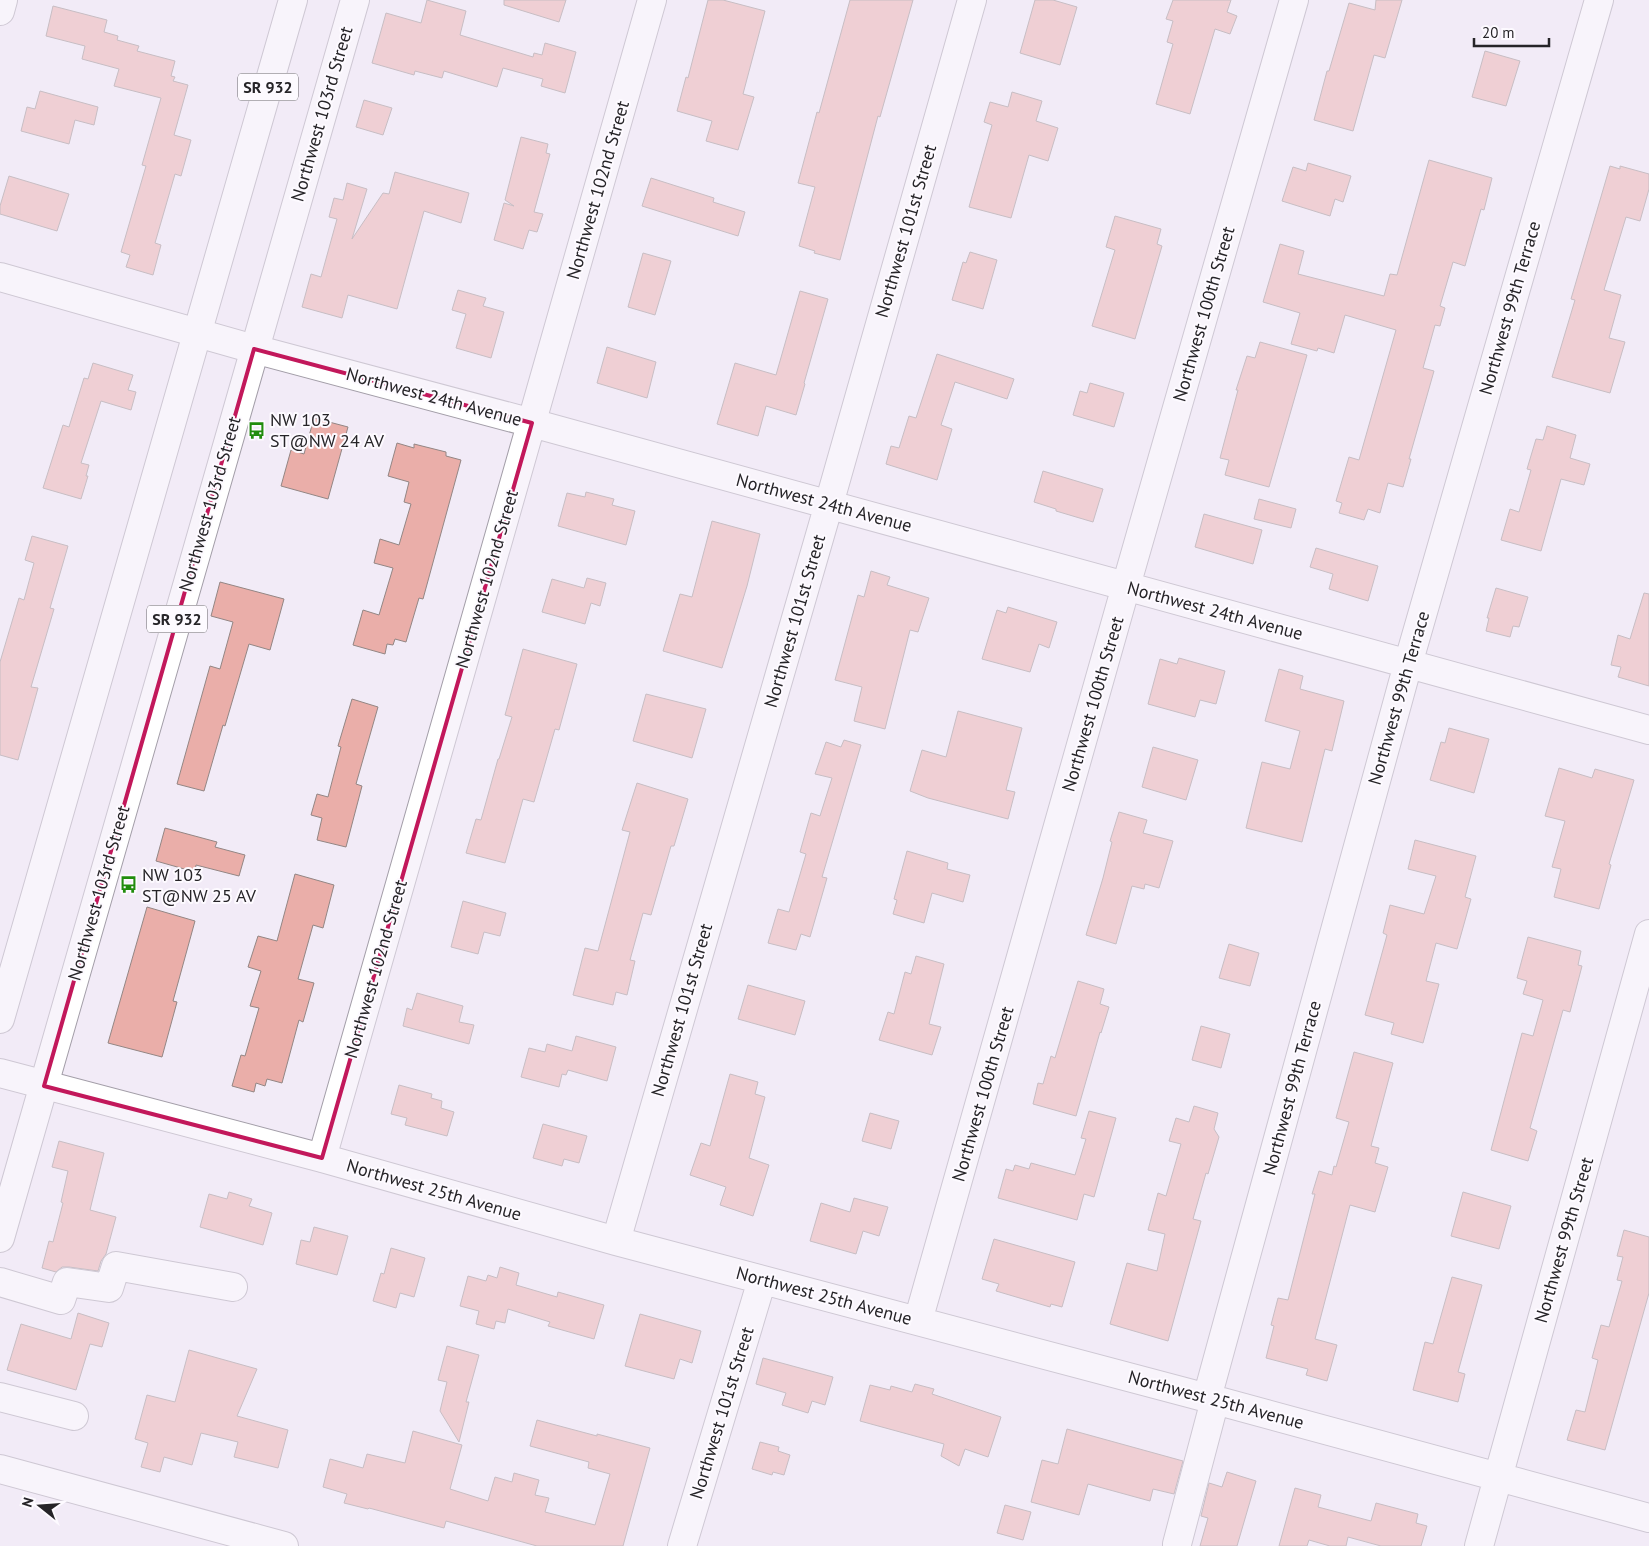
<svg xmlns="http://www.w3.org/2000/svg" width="1649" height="1546" viewBox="0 0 1649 1546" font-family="'PT Sans',sans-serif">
  <rect width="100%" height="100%" fill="#f2ebf7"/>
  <!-- building -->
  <path fill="#eaaea9" stroke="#938684" d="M427 0 466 11 460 35 533 57 534 53 542 55 545 43 576 52 565 93 541 86 543 79 503 68 497 87 444 71 442 78 415 71 414 75 372 63 386 13 421 23Z
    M504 0H566L559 22 504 5Z
    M708 0H723L765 11 743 94 754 97 738 150 706 141 712 121 677 111 686 77 688 78Z
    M850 0H913L880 117 878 116 840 260 814 253 815 251 799 246 815 187 798 183 817 112 819 113Z
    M1035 0H1053L1077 7 1060 65 1020 53Z
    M1173 0H1231L1227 12 1237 16 1230 34 1215 29 1190 114 1156 104 1173 44 1167 42 1173 21 1166 19Z
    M1376 0H1402L1385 58 1374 55 1353 131 1314 120 1327 71H1329L1349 3 1375 10Z
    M53 6 107 20 104 32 118 36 117 40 139 46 137 51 175 61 171 76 175 77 173 81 188 85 174 135 191 140 181 176 175 174 155 243 161 245 153 275 126 267 130 255 121 252 146 166 142 165 161 98 114 86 119 69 82 59 85 46 46 36Z
    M1485 51 1520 61 1506 106 1472 97Z
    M40 91 98 107 94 125 75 120 69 144 21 131 27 107 35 109Z
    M1012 92 1042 101 1036 121 1058 128 1048 161 1029 155 1011 218 969 207 992 125 984 122 990 102 1008 107Z
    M364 100 392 108 383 135 356 127Z
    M521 137 548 144 546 153 550 154 534 212 543 214 537 232 529 230 523 249 494 240 504 203 514 206 505 200Z
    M1429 160 1492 178 1484 210 1481 209 1465 266 1453 262 1440 306 1445 308 1440 326 1435 325 1423 368 1434 371 1409 459H1411L1403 487 1388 483 1380 513 1368 509 1364 520 1339 513 1342 503 1336 501 1349 457 1359 460 1396 330 1345 315 1334 353 1318 348 1317 351 1291 344 1300 313 1263 302 1280 244 1304 251 1298 274 1384 296 1390 274 1397 275Z
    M1308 163 1351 176 1343 202 1335 199 1330 216 1282 201 1293 167 1306 171Z
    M1610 166 1620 169V166L1649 174V189L1640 221 1626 217 1604 290 1621 295 1609 338 1625 342 1610 393 1552 377 1575 300 1571 299Z
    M395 172 469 193 461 223 424 211 397 309 348 295 342 318 302 307 311 274 321 277 337 219 329 217 334 198 343 200 347 183 367 189 352 239 383 193 389 194Z
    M9 176 69 194 57 231 0 214V206Z
    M651 178 714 198 713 202 745 212 738 236 642 206Z
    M1115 216 1161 229 1157 244 1162 246 1135 339 1092 326 1115 250 1106 247Z
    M970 252 997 260 983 309 952 300 963 262 966 263Z
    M643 253 671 261 655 315 628 307Z
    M458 290 486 298 483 306 504 312 491 358 456 348 466 314 452 310Z
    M800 291 828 299 804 383 805 384 796 415 766 406 758 436 717 424 735 363 776 375Z
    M1260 342 1307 355 1269 487 1225 475 1229 460 1220 458 1238 390H1236L1247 356 1255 358Z
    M607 347 656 362 647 398 597 383Z
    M937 354 1014 379 1007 399 955 382 941 425 952 429 937 480 886 464 891 446 899 448 909 416 916 418Z
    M93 363 133 375 128 390 136 392 131 410 101 401 81 463 89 465 86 476H88L81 499 43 488 63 425 69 427 84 378 88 379Z
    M1090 383 1124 393 1114 427 1073 415 1080 391 1087 393Z
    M314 418 348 427 328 499 281 486 291 450 304 454Z
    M1547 426 1576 435 1570 458 1590 464 1584 485 1561 479 1541 551 1501 540 1510 509 1519 512 1531 470 1527 469 1536 439 1543 440Z
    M397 443 414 448V444L446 452V456L461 460 423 599 419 598 406 642 395 639 393 645 387 644 385 654 353 645 363 610 379 615 393 568 374 563 380 539 399 545 411 504 404 502 409 482 388 476Z
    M1043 471 1103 489 1093 522 1056 511V509L1034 502Z
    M586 492 614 499 612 505 635 511 626 545 558 526 567 493 585 497Z
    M1259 499 1296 509 1291 528 1254 519Z
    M1204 514 1262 530 1253 564 1195 547Z
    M712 521 760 534 747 586 722 668 663 651 680 594 692 597Z
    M32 536 68 546 50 608 54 609 31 687 38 688 18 760 0 755V662L19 598 24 600 34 563 25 560Z
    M1316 548 1378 566 1368 601 1329 589 1333 574 1310 567Z
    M871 571 890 577 887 585 929 598 918 632 910 630 885 729 854 721 862 687 835 680 858 595 864 597Z
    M587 578 606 583 600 606 591 603 585 624 542 612 552 579 584 588Z
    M220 582 284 599 270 650 249 644 225 726 223 725 204 791 177 784 210 666 220 669 233 622 211 616Z
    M1496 588 1528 597 1519 627 1513 626 1510 637 1486 631 1489 618H1487Z
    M1644 593 1649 594V686L1618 677 1621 667 1611 665 1618 635 1630 639Z
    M1008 607 1057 622 1049 648 1039 644 1030 672 982 659 997 610 1006 613Z
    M523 649 577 664 559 730 555 729 534 802 523 799 505 863 466 853 476 819 481 820 498 759H499L512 717 505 715Z
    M1179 658 1225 671 1216 704 1200 700 1195 717 1148 704 1160 659 1177 664Z
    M1279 669 1303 676 1300 689 1344 701 1332 751 1325 749 1302 842 1246 828 1262 762 1290 769 1300 731 1265 721Z
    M646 694 706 709 692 758 633 741Z
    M352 699 378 707 356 784 362 786 346 847 317 840 322 818 311 815 317 794 328 797 341 747 338 746Z
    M958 711 1022 728 1006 790 1015 792 1008 819 928 798 910 791 922 750 946 757Z
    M1449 728 1489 739 1474 793 1430 780 1441 742 1445 743Z
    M844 740 861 745 822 877 827 878 810 937 801 934 796 950 768 943 778 909 789 912 806 854 800 852 811 813 820 816 832 778 815 774 826 742 841 747Z
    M1153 747 1198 760 1186 800 1142 787Z
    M1559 768 1592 778 1595 769 1634 780 1609 864 1611 865 1599 909 1554 897 1561 869 1552 867 1565 821 1545 816Z
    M637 783 688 799 674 846H671L651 915 643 913 630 960 635 961 627 995 616 992 613 1005 573 995 585 948 598 951 630 832 622 830Z
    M1119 812 1147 820 1143 833 1173 841 1159 888 1145 884 1144 889 1132 886 1116 944 1086 935 1103 878 1112 842 1110 841Z
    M165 828 217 842 215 847 245 855 239 876 196 865 195 872 156 861Z
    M1415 840 1476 856 1465 897 1471 899 1457 949 1436 943 1426 981 1439 984 1423 1043 1391 1034 1394 1023 1365 1015 1387 935 1383 933 1390 905 1424 914 1436 876 1408 869Z
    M907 851 948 863 947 869 970 875 963 902 932 893 924 923 893 914 897 900 894 899Z
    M295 874 334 885 323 928 313 925 298 979 314 983 303 1022 299 1020 282 1083 267 1079 265 1086 256 1083 254 1092 232 1086 241 1055 245 1056 259 1008 250 1006 261 971 248 967 258 936 277 941Z
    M463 901 506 913 500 936 484 932 478 954 451 947Z
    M147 907 195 921 173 1001 177 1002 162 1057 108 1043Z
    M1528 937 1581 951 1578 965 1582 966 1570 1012 1563 1010 1530 1128 1537 1131 1528 1161 1491 1150 1522 1033 1533 1036 1543 1000 1523 994 1527 981 1517 978Z
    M1229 944 1259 953 1250 986 1219 978Z
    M916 956 944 964 929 1024 941 1027 932 1055 879 1040 888 1012 894 1014 905 972 911 974Z
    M1078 981 1104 989 1100 1004 1109 1007 1101 1033 1100 1032 1076 1116 1033 1104 1038 1083 1043 1084 1051 1056 1055 1058Z
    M748 985 805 1001 795 1035 738 1019Z
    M417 993 463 1006 459 1022 474 1025 469 1044 403 1026 407 1008 412 1010Z
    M1201 1026 1230 1034 1221 1068 1192 1060Z
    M576 1036 616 1047 607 1081 568 1070 566 1075 562 1074 559 1087 521 1077 529 1048 545 1052 547 1044 572 1051Z
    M1354 1052 1393 1063 1371 1146 1379 1148 1375 1163 1388 1167 1375 1212 1350 1205 1315 1339 1337 1345 1327 1381 1306 1375 1308 1369 1266 1358 1274 1326 1271 1325 1278 1298 1288 1300 1315 1194H1312L1319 1171 1332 1175 1334 1166 1336 1167 1349 1122 1336 1118Z
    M730 1074 758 1082 755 1094 765 1097 749 1158 769 1165 753 1216 720 1205 726 1187 690 1175 701 1143 710 1146Z
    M399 1085 432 1094 431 1098 442 1101 441 1108 454 1112 447 1136 405 1125 407 1118 391 1114Z
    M1194 1106 1218 1113 1214 1129 1219 1137 1208 1174 1206 1173 1193 1219 1201 1221 1168 1341 1110 1324 1127 1263 1157 1271 1165 1234 1148 1230 1158 1193 1166 1196 1181 1144 1169 1141 1176 1118 1189 1122Z
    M1089 1111 1116 1118 1094 1197 1084 1194 1077 1220 998 1198 1006 1169 1013 1171 1015 1165 1029 1169 1031 1163 1075 1175 1086 1139 1081 1138Z
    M870 1113 899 1121 891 1149 862 1141Z
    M543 1124 587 1136 579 1163 564 1159 562 1166 533 1158Z
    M59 1141 104 1153 90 1210 116 1217 106 1254 101 1261 98 1271 69 1267H62L56 1272 42 1268 49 1241 53 1242 63 1203 61 1202 68 1171 52 1167Z
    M229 1192 252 1199 249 1206 272 1213 263 1245 200 1227 209 1194 227 1199Z
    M1463 1192 1511 1206 1499 1249 1451 1236Z
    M854 1198 888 1207 879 1236 863 1231 856 1254 810 1241 821 1203 850 1212Z
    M314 1227 348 1236 337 1275 296 1264 301 1240 310 1242Z
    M1624 1230 1649 1237V1293L1605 1450 1567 1440 1576 1410 1585 1412 1598 1360 1592 1358 1601 1325 1609 1327 1622 1281 1617 1280 1623 1257 1617 1256Z
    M994 1239 1075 1262 1062 1307 1051 1304 1050 1307 996 1291 999 1284 982 1279Z
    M391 1248 425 1258 414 1297 400 1293 396 1308 373 1301 381 1273 384 1274Z
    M500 1267 519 1273 516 1285 557 1297 558 1292 604 1305 594 1339 548 1326 550 1322 508 1309 505 1323 496 1321 494 1329 476 1324 479 1311 460 1306 468 1276 486 1281 488 1275 497 1278Z
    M1452 1277 1482 1285 1458 1372 1465 1374 1458 1402 1413 1390 1425 1342 1433 1344Z
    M78 1313 109 1323 102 1347 90 1344 76 1390 7 1370 21 1324 71 1339Z
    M640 1314 701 1331 692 1363 680 1359 674 1379 625 1366Z
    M447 1346 479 1355 466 1402H469L459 1442 440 1411 447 1382 438 1380Z
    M189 1350 257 1369 237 1416 288 1430 278 1468 234 1457 238 1442 201 1433 192 1465 164 1457 160 1472 141 1467 148 1443 135 1439 147 1395 175 1402Z
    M763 1358 833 1377 825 1405 812 1401 808 1413 782 1405 786 1393 756 1384Z
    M915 1384 934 1389 932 1394 1001 1417 988 1457 965 1449 959 1466 941 1456 944 1444 860 1421 870 1385 890 1390 891 1386 912 1392Z
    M537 1420 597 1436V1434L650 1448 623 1546H537L446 1521 444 1528 369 1508 368 1509 344 1503 347 1494 323 1487 330 1459 363 1468 367 1454 405 1463 413 1431 462 1445 450 1489 488 1501 495 1477 512 1482 514 1473 539 1480 535 1495 549 1498 545 1512 595 1525 610 1474 588 1468 589 1462 530 1446Z
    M1067 1429 1183 1461 1174 1494 1153 1489 1150 1501 1088 1484 1079 1515 1031 1502 1042 1460 1058 1464Z
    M760 1442 779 1447 778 1451 790 1455 784 1475 773 1472 772 1475 752 1469Z
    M1227 1472 1256 1481 1237 1546H1200L1208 1518 1201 1516 1209 1483 1222 1487Z
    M1295 1488 1321 1495 1318 1507 1371 1521 1376 1503 1418 1514 1416 1523 1427 1526 1421 1546H1381L1348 1537 1346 1546H1330L1309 1540 1307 1546H1279Z
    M1005 1505 1031 1512 1023 1540 997 1533Z"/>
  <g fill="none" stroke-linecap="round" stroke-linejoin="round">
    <defs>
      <path id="minor" d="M0 11 3 0
        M0 277 254 349 532 423 1649 730
        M0 1073 322 1158 616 1241 1215 1400 1649 1518
        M322 1158 652 0
        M616 1241 829 504 972 0
        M0 1282 61 1300 67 1282 109 1288 116 1266 233 1287
        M918 1321 1126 586 1294 0
        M0 1397 74 1416
        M1207 1398 1408 664 1599 0
        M0 1469 284 1546
        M1177 1544 1215 1400
        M682 1546 762 1280
        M1479 1546 1649 934"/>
      <path id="major" d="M0 1019 293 0
        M0 1238 355 0"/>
    </defs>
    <!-- minor casing -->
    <use href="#minor" stroke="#a39ea8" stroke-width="30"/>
    <!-- major casing -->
    <use href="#major" stroke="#a39ea8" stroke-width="30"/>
    <!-- minor -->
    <use href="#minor" stroke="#fff" stroke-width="28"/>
    <!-- major -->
    <use href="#major" stroke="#fff" stroke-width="28"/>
  </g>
  <!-- marked area -->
  <path d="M0 0H1649V1546H0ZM254 349 532 423 322 1158 44 1086Z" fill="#f2ebf7" fill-opacity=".55" fill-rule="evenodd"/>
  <path fill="none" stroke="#c2185b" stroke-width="4" stroke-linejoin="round" d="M254 349 532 423 322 1158 44 1086Z"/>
  <!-- icons -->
  <defs>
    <symbol id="bus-bare" viewBox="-9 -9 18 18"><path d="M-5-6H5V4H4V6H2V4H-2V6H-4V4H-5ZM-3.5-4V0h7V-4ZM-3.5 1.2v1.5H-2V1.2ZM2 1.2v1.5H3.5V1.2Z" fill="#218c0d" stroke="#fdfaff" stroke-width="2.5" paint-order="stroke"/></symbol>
  </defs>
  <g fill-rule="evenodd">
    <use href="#bus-bare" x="244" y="418" width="25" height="25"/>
    <use href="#bus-bare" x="116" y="872" width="25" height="25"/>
  </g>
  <g text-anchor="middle" stroke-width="4" stroke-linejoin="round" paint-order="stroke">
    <!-- shield labels -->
    <g fill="#fdfaff" stroke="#666468" stroke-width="1">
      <rect x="238" y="73.5" width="60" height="27" rx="4"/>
      <rect x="147" y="605.5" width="60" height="27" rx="4"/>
    </g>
    <g font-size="16" font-weight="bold" fill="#262428">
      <text x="268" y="93">SR 932</text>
      <text x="177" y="625">SR 932</text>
    </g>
    <!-- street labels -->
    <g font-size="18" fill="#262428" stroke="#fdfaff">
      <text transform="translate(322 114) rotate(-74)" y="6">Northwest 103rd Street</text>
      <text transform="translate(598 190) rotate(-74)" y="6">Northwest 102nd Street</text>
      <text transform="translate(906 231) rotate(-74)" y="6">Northwest 101st Street</text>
      <text transform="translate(1510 308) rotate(-74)" y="6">Northwest 99th Terrace</text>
      <text transform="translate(1204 314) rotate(-74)" y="6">Northwest 100th Street</text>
      <text transform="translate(434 397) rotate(15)" y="6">Northwest 24th Avenue</text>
      <text transform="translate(824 503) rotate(15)" y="6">Northwest 24th Avenue</text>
      <text transform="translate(210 504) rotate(-74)" y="6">Northwest 103rd Street</text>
      <text transform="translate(487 579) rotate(-74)" y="6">Northwest 102nd Street</text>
      <text transform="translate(1215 611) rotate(15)" y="6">Northwest 24th Avenue</text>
      <text transform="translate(795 621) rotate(-74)" y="6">Northwest 101st Street</text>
      <text transform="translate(1399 698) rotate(-74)" y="6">Northwest 99th Terrace</text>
      <text transform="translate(1093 704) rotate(-74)" y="6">Northwest 100th Street</text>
      <text transform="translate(99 893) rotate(-74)" y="6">Northwest 103rd Street</text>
      <text transform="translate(376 969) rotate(-74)" y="6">Northwest 102nd Street</text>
      <text transform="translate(682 1010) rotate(-74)" y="6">Northwest 101st Street</text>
      <text transform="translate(1292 1088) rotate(-75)" y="6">Northwest 99th Terrace</text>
      <text transform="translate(983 1094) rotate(-74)" y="6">Northwest 100th Street</text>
      <text transform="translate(434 1190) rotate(16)" y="6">Northwest 25th Avenue</text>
      <text transform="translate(1564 1240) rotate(-74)" y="6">Northwest 99th Street</text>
      <text transform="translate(824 1296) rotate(15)" y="6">Northwest 25th Avenue</text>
      <text transform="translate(1216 1400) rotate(15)" y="6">Northwest 25th Avenue</text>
      <text transform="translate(722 1413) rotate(-73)" y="6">Northwest 101st Street</text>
    </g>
    <!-- poi labels -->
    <g font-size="18" fill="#262428" stroke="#fdfaff" text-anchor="start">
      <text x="270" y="426">NW 103<tspan x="270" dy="21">ST@NW 24 AV</tspan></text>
      <text x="142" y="881">NW 103<tspan x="142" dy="21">ST@NW 25 AV</tspan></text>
    </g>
  </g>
  <!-- north arrow -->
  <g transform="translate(40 1506) rotate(287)" stroke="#fdfaff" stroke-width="4" paint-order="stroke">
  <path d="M0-4L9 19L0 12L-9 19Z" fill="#262428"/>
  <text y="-8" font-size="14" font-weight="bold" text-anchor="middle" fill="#262428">N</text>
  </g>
  <!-- scale -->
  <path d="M1474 38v8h75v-8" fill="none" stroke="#262428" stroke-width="2.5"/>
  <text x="1482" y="38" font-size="15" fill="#262428" stroke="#fdfaff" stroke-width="4" paint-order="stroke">20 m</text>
</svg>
